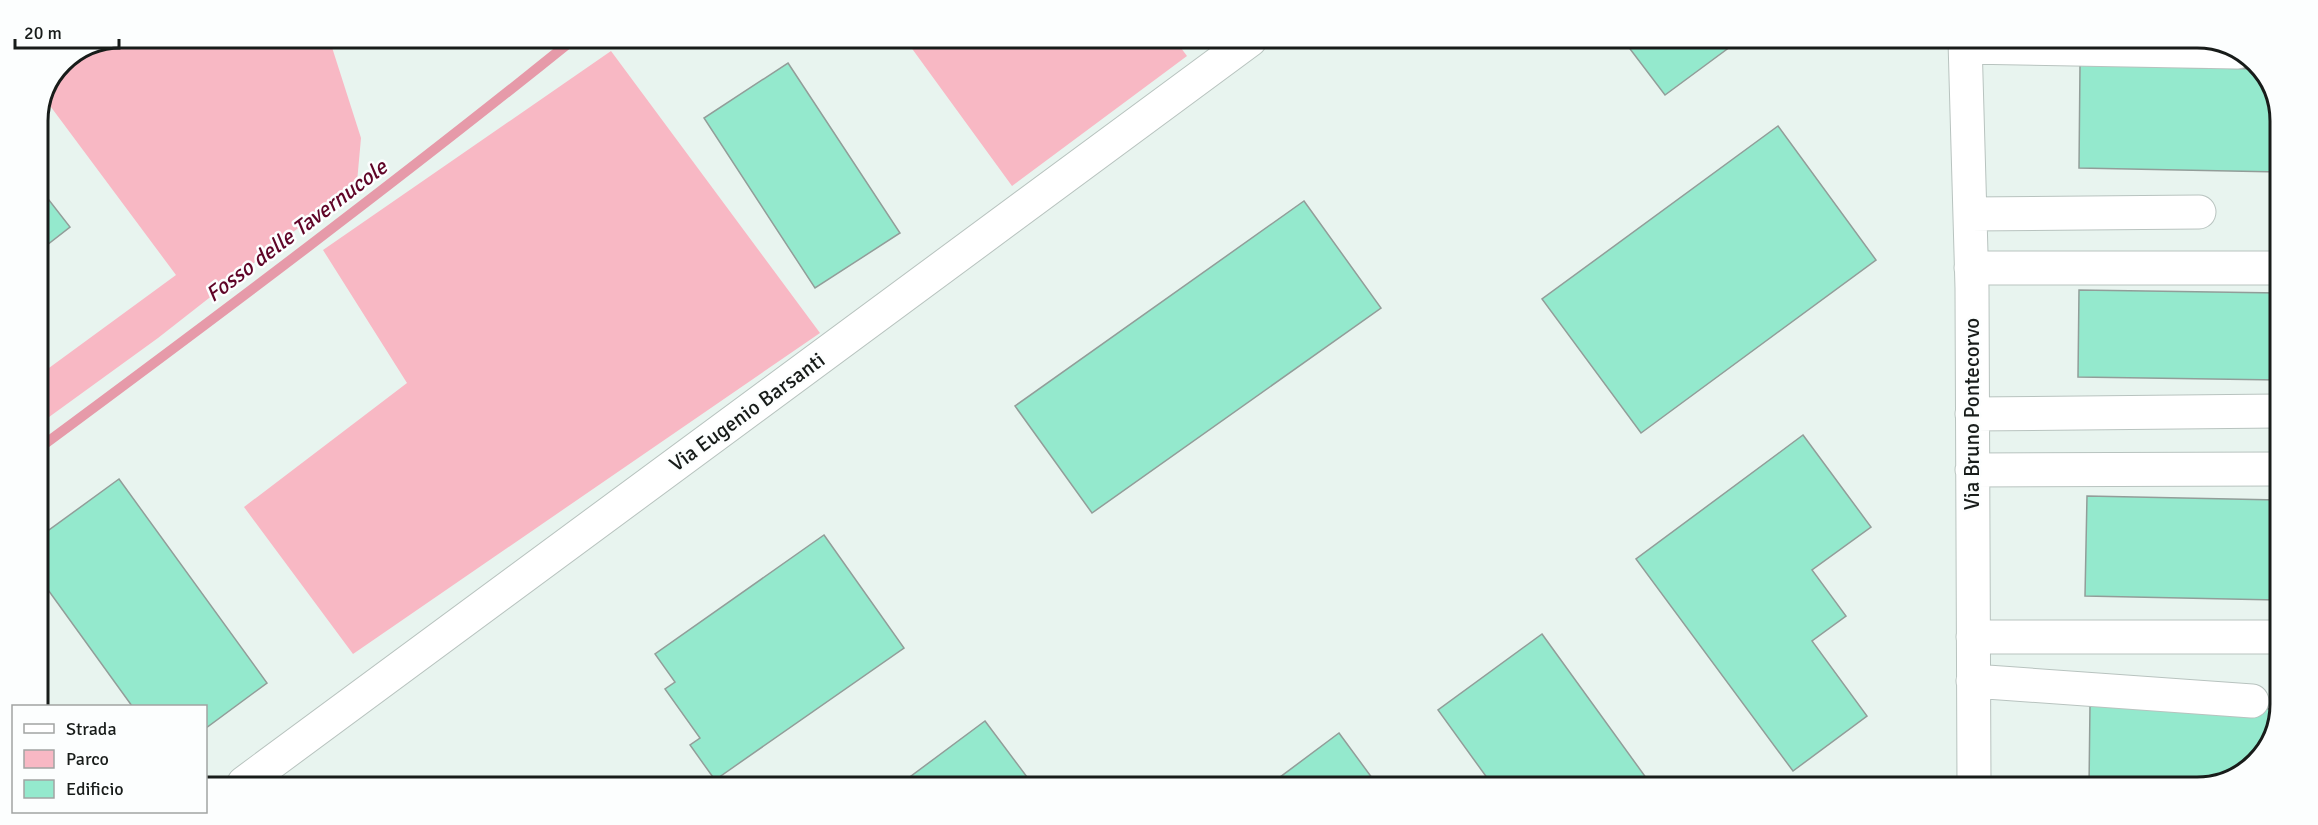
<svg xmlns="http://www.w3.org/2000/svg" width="2318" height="825" viewBox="0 0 2318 825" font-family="Signika,sans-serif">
  <rect width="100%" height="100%" fill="#e8f4ef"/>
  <!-- green -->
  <path fill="#f8b8c4" d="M121 38H329L361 138 357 182 158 338 38 425V376L176 275 45 99 62 62Z
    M905 39 1175 40 1187 56 1012 186Z
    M611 51 820 333 353 654 244 507 407 383 323 250Z"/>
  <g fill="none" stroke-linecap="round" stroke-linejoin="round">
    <!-- stream -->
    <path stroke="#e69aa9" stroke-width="10" d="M38 449C219 315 399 180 575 38"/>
  </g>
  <!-- building -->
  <path fill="#94e9cd" stroke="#929d99" stroke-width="1.5" d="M1624 41H1738L1665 95Z
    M788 63 900 233 815 288 704 118Z
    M2080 65 2261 69 2280 115V172L2079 168Z
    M1778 126 1876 260 1641 433 1542 299Z
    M38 186 70 227 38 252Z
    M1304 201 1381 308 1092 513 1015 406Z
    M2079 290 2279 293V380L2078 377Z
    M1803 435 1871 527 1812 570 1846 616 1812 641 1867 716 1793 771 1636 559Z
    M119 479 267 683 206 728V706H132L38 576V538Z
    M2087 496 2278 500 2277 600 2085 596Z
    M824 535 904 648 715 780 690 745 700 738 665 689 675 682 655 654Z
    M1542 634 1652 786H1493L1438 710Z
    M2090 705 2276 709V731L2248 770 2197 787H2089Z
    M985 721 1033 785H899Z
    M1339 733 1378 786H1268Z"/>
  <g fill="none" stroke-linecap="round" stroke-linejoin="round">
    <defs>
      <path id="minor" d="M1965 41 1972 288 1974 787
        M1965 47 2238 52
        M1970 214 2199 212
        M1971 268H2279
        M1972 414 2278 411
        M1972 470 2278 469
        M1973 637H2277
        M1973 681 2252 701
        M244 783 1250 40"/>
    </defs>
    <!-- minor casing -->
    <use href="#minor" stroke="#b8c3bf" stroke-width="35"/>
    <!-- minor -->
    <use href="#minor" stroke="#fff" stroke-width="33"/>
  </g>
  <g text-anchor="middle" stroke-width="5" stroke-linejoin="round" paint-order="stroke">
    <!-- street labels -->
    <g font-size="21" fill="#181c1a" stroke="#fcfefe">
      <text transform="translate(747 412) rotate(-36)" y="7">Via Eugenio Barsanti</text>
      <text transform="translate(1972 414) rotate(-90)" y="7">Via Bruno Pontecorvo</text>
    </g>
    <!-- water labels -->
    <g font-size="22" font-style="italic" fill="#5f0427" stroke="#fcfefe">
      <text transform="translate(296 230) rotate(-37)" y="8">Fosso delle Tavernucole</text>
    </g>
  </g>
  <!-- crop -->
  <path d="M0 0H2318V825H0ZM121 48H2197A73 73 0 0 1 2270 121V704A73 73 0 0 1 2197 777H121A73 73 0 0 1 48 704V121A73 73 0 0 1 121 48Z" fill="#fcfefe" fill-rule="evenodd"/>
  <path fill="none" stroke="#181c1a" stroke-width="3" d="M121 48H2197A73 73 0 0 1 2270 121V704A73 73 0 0 1 2197 777H121A73 73 0 0 1 48 704V121A73 73 0 0 1 121 48Z"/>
  <!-- legend -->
  <rect x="12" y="705" width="195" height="108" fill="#fcfefe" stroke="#a1a4a3" stroke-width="1.5"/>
  <rect x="24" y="724" width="30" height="9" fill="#ffffff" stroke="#a1a4a3" stroke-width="1.5"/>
  <text x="66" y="735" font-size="18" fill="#181c1a">Strada</text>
  <rect x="24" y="750" width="30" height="18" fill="#f8b8c4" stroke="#a1a4a3" stroke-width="1.5"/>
  <text x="66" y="765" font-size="18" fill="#181c1a">Parco</text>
  <rect x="24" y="780" width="30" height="18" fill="#94e9cd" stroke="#a1a4a3" stroke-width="1.5"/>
  <text x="66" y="795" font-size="18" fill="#181c1a">Edificio</text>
  <!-- scale -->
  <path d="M15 39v9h104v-9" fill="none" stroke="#181c1a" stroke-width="3"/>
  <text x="24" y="39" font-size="18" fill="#181c1a" stroke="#fcfefe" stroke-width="4.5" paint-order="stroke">20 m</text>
</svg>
